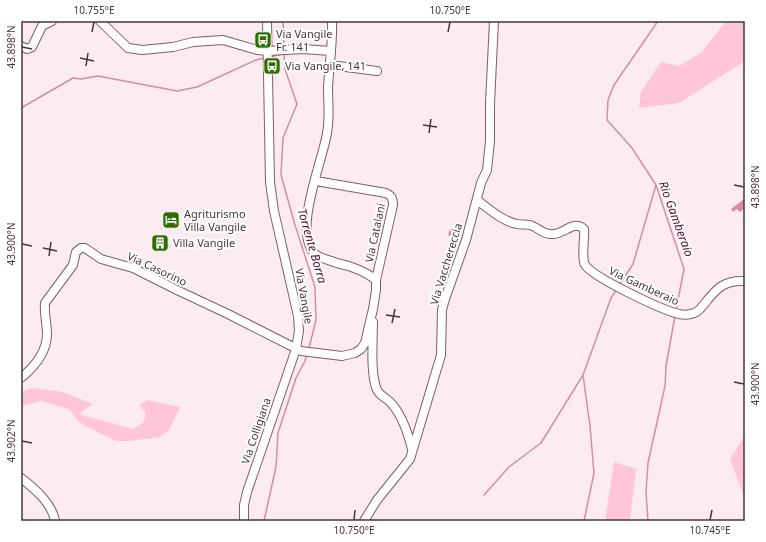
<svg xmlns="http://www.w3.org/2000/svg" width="766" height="542" viewBox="0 0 766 542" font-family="'Noto Sans',sans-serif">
  <rect width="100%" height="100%" fill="#fcebf0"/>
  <!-- green -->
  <path fill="#fec6d6" d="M726 21H745V61L679 103 639 108 641 92 661 62 679 66 702 52Z
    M33 388 63 392 93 404 81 412V415L133 429 143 423 146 414 140 405 147 400 180 407 169 430 160 437 130 441H115L80 423 69 409 42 401 21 406V392Z
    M745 433V499L730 459 743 438Z
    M614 462 636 469 630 521H605Z"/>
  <!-- water -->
  <path fill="#d58da3" d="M744 199 745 208 740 212 737 209 733 212 731 209Z
    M450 229 461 233 459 238 448 235Z"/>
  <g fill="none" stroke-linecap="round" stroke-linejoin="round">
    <!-- stream -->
    <path stroke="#d58da3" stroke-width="1.5" d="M283 21 284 47
      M658 21 614 85 608 100 607 120 632 148 656 185 684 269 676 310
      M284 53 285 69 297 104 283 138 281 175 295 225 315 287 316 320 309 348
      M270 57 282 54
      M21 108 73 78 81 79 98 76 177 91 197 87 256 60 264 58
      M620 284 633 264 656 185
      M484 495 509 467 541 443 583 375
      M264 521 276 467 278 433 296 378 305 361 307 354
      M584 521 594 473 590 426 583 375 611 298 617 289
      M648 521 646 492 648 463 665 386 666 366 675 316"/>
    <defs>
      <path id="minor" d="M100 21 128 48 142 50 173 47 193 42 223 40 257 50 268 51 303 49 331 51
        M21 46 27 49 32 47 42 26 52 21
        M330 65 377 71
        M316 181 386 193C392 196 393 199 393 205L376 280
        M477 200C489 209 502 221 517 224 521 225 526 224 530 225 537 227 543 234 550 234 564 236 572 219 584 229 585 239 581 257 585 265 594 278 662 310 679 314 684 315 689 315 694 313 698 312 702 307 705 303 717 288 724 280 745 281
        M373 322C373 340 370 374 377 390 380 396 385 397 390 402 402 414 408 433 412 449
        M21 378C33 368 47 352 47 334 47 324 44 314 45 303L73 265 76 252 81 248H85L101 259 133 268 179 291 228 314 301 351 342 356 355 353 361 349 365 343 373 309 376 290V280C365 271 351 266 337 263 330 260 321 259 315 254 292 232 323 160 327 133 330 118 328 103 328 88 329 66 333 43 332 21
        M21 478C35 489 52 503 55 521
        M244 521V505L247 492 296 349 299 331 298 316 274 211 270 182 267 21
        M364 521 377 500 410 459 441 355 442 310 445 299 466 240 481 183 487 170 490 141V103L494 21"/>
    </defs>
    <!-- minor casing -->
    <use href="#minor" stroke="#7f5d67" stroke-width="10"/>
    <!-- minor -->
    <use href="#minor" stroke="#fff" stroke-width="8"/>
  </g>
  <!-- ticks -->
  <path fill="none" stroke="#46373b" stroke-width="1.5" d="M92 32 94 22M448 32 450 22M22 47 32 49M80 58 94 61M86 66 88 53M423 125 437 127M429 133 431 119M734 185 744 187M22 244 32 246M43 248 57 251M49 256 51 242M386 315 400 317M392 323 395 309M734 382 744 384M22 441 32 443M354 520 355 510M710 520 712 510"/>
  <!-- icons -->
  <defs>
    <symbol id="bus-square" viewBox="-11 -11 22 22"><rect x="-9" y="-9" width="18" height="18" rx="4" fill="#2e6d00" stroke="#fff"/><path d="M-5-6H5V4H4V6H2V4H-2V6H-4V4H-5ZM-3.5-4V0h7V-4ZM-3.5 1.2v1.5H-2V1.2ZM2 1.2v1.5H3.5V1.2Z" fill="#fff"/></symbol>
    <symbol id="hotel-square" viewBox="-11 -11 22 22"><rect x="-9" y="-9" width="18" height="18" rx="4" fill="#2e6d00" stroke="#fff"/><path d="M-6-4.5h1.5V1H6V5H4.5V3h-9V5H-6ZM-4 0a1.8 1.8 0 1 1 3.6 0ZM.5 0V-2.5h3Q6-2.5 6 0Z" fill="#fff"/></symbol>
    <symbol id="building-square" viewBox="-11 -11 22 22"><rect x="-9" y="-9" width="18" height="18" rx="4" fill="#2e6d00" stroke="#fff"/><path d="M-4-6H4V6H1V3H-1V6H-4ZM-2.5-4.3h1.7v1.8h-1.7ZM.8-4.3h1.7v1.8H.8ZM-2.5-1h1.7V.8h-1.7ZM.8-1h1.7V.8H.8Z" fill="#fff"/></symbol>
  </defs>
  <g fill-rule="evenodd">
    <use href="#bus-square" x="253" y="30" width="20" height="20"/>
    <use href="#bus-square" x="262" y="56" width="20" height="20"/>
    <use href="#hotel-square" x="161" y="210" width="20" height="20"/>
    <use href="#building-square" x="150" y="233" width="20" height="20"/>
  </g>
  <g text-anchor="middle" stroke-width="4" stroke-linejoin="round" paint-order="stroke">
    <!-- poi labels -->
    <g font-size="11" fill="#46373b" stroke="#fff" text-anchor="start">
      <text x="276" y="38">Via Vangile<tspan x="276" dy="13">Fr. 141</tspan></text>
      <text x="285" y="70">Via Vangile, 141</text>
      <text x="184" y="218">Agriturismo<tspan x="184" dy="13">Villa Vangile</tspan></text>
      <text x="173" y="247">Villa Vangile</text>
    </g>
    <!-- street labels -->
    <g font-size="11" fill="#46373b" stroke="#fff">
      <text transform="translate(375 233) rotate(-78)" y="4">Via Catalani</text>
      <text transform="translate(446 264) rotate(-73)" y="4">Via Vacchereccia</text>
      <text transform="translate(157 269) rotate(25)" y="4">Via Casorino</text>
      <text transform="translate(644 286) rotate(25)" y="4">Via Gamberaio</text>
      <text transform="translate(304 296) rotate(80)" y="4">Via Vangile</text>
      <text transform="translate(256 431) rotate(-71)" y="4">Via Colligiana</text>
    </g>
    <!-- water labels -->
    <g font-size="12" font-style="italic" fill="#4e0e2a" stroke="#fff">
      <text transform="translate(676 219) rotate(70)" y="4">Rio Gamberaio</text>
      <text transform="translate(312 246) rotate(74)" y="4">Torrente Borra</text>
    </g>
  </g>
  <!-- border -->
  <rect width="766" height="542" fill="none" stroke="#ffffff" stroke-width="44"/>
  <rect x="22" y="22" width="722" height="498" fill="none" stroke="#46373b" stroke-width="1.5"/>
  <g font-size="10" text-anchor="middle" fill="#46373b">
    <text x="94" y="14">10.755°E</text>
    <text x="450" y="14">10.750°E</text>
    <text transform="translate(11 47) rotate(-90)" y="4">43.898°N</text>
    <text transform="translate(755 187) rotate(-90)" y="4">43.898°N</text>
    <text transform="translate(11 244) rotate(-90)" y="4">43.900°N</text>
    <text transform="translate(755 384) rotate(-90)" y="4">43.900°N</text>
    <text transform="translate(11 441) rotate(-90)" y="4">43.902°N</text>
    <text x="354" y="534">10.750°E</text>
    <text x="710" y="534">10.745°E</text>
  </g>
</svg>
